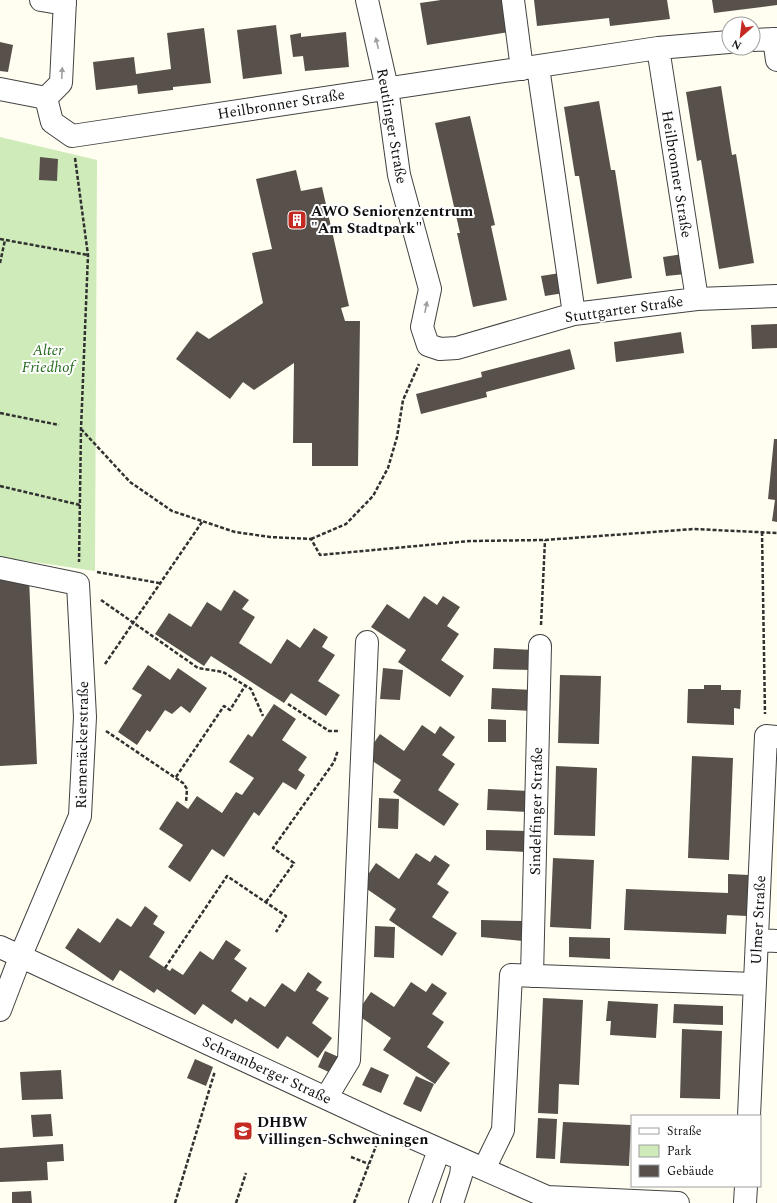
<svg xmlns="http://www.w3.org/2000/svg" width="777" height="1203" viewBox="0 0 777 1203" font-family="Spectral,serif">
  <rect width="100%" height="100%" fill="#fffef1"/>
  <!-- green -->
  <path fill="#ceebb9" d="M0 137 97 160 95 571 0 557Z"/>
  <!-- building -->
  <path fill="#58514b" d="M441 0H504L509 32 427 45 420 3Z
    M534 0H667L670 19 610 26 609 18 537 26Z
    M712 0H777V5L714 13Z
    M276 25 282 74 243 79 237 30Z
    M204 28 211 83 173 87V90L138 94 137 85 96 90 93 62 134 57 136 74 171 69 167 33Z
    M346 32 349 67 305 71 303 56 293 57 290 35 301 33V37Z
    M0 42 13 45 8 72 0 71Z
    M721 86 732 155 736 154 754 263 719 269 701 160 697 161 686 92Z
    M599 101 611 170H615L632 278 597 284 579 176H575L564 107Z
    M470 116 495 225 491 226 507 300 473 307 457 233H460L435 123Z
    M40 157 58 159 57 181 39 180Z
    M296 170 301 191 322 187 349 306 341 308 345 321H360L358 466H312V443H293L294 363 254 390 243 382 230 399 176 359 197 331 209 339 263 303 252 253 272 249 256 179Z
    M683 254 686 274 666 276 663 257Z
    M560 273 564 293 545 296 541 276Z
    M777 324V348L752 349 751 325Z
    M681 332 684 353 616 362 614 342Z
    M570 349 575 369 486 392 487 397 421 414 416 394 482 377 481 372Z
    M774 439H777V522L772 521 775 500 768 499Z
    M29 578 37 764 0 766V579Z
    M234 590 249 600 242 609 255 617 239 643 271 664 287 639 300 648 314 628 328 637 322 647 335 655 318 681 340 695 326 716 291 693 284 703 211 656 204 666 155 634 169 613 191 627 207 602 221 611Z
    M424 596 437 605 443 596 460 607 447 626 459 634 441 660 464 676 450 697 398 662 406 650 371 627 387 604 409 619Z
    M494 648 534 650 533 670 493 669Z
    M148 665 170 680 178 668 207 688 190 713 181 706 172 714 165 710 150 732 147 730 137 745 118 732 142 695 132 689Z
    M383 668 403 670 400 700 380 699Z
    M560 675 601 676 599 744 558 743Z
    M704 685H721V690H741L740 709 734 708V725L687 723 688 689H704Z
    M492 688 533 690 532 711 491 709Z
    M274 704 296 719 282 740 307 757 298 770 305 775 296 790 283 782 259 816 254 812 224 857 212 849 190 882 168 867 183 845 159 829 177 801 188 809 197 796 222 813 236 792 242 795 254 778 229 762 248 734 252 737Z
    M488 719 506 720V742H488Z
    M422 725 435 734 440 726 455 737 442 755 455 764 438 790 459 804 444 826 393 792 401 780 365 756 380 734 404 751Z
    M692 756 733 758 729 860 688 858Z
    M556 766 597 768 595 836 554 835Z
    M488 789 529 791 528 812 487 810Z
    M379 798 399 799 398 829 378 828Z
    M486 830 527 831 526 852 486 850Z
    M416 853 430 862 435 855 450 865 437 884 449 892 432 917 457 933 442 956 389 920 396 909 361 885 376 863 399 879Z
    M553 858 594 860 591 929 550 927Z
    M728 874 749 875 747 916 727 915 726 934 624 930 626 889 728 893Z
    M145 906 158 916 153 924 165 932 149 957 170 971 172 968 183 975 200 951 213 960 226 940 241 950 234 959 247 968 231 991 247 1002 250 997 265 1007 282 983 295 992 308 972 322 982 316 990 329 998 312 1023 332 1038 318 1058 287 1036 278 1049 235 1019 232 1024 203 1004 195 1015 157 989 154 993 120 970 113 981 65 948 78 928 100 943 117 918 131 927Z
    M481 920 524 921 523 941 481 937Z
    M375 926 395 927 394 958 374 957Z
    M569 937 610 938V959L569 957Z
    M411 982 426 992 432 983 447 993 432 1014 444 1022 427 1047 450 1063 435 1084 383 1050 391 1038 356 1014 371 992 394 1007Z
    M543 998 583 1000 579 1085 559 1084 558 1114 538 1113Z
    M608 1001 658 1004 656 1038 610 1035 611 1021H606Z
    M674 1004 723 1006V1025L673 1023Z
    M682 1029 722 1031 720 1099 680 1098Z
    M325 1051 341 1058 333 1074 318 1067Z
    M195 1059 213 1067 206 1086 187 1078Z
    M371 1067 389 1075 381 1093 362 1085Z
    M61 1070 63 1099 22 1100 20 1072Z
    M416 1076 434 1084 421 1112 403 1104Z
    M51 1114 53 1136 33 1137 31 1115Z
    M538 1118 557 1119 555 1159 536 1158Z
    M563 1122 631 1125 629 1166 560 1163Z
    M63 1144 64 1161 47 1162 48 1180 0 1182V1148Z
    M31 1191 32 1203H12V1192Z"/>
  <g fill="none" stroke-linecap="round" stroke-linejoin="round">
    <defs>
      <path id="minor" d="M41 0 65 4
        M367 0 387 88 399 175 430 289 422 327 428 345 440 349 457 348 574 314 697 299 777 296
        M513 0 522 69
        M774 39 777 60
        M753 40 777 39
        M658 48 697 299
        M538 67 574 314
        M0 89 46 98 61 83 65 0
        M46 98 52 122 72 136 658 48 729 42
        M0 568 78 584 85 717 80 816 21 955 0 1010
        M757 940 777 941
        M0 947 384 1125 547 1197 678 1203
        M532 976 540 646
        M326 1098 349 1060 367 642
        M749 1116 766 736 777 737
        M484 1169 503 1130 511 975 754 984
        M420 1203 439 1150
        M452 1203 461 1175 463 1160
        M745 1203 746 1186"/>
    </defs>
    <!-- minor casing -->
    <use href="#minor" stroke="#424242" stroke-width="24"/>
    <!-- path -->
    <path stroke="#313131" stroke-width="2.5" stroke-dasharray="4 2" stroke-linecap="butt" d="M75 158 88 255 81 429 79 562
      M0 239 88 255
      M0 263 5 240
      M0 413 59 425
      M81 429 130 482 172 511 235 532 270 537 311 539 320 555 470 541 545 540 694 529 777 533
      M0 486 80 505
      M762 532 765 714
      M311 539 346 524 373 496 388 468 397 437 403 400 419 364
      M97 572 159 583
      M101 600 198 668 223 672 251 689 263 716
      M541 625 545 540
      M105 664 202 522
      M288 704 329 731H340
      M106 731 183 783 187 789 186 803
      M176 777 224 706 230 710 245 686
      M266 902 294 863 273 848 334 762 338 750
      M165 968 227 876 286 916 276 932
      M351 1157 369 1164
      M175 1203 215 1071
      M236 1203 246 1173
      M354 1203 376 1146"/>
    <!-- minor -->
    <use href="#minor" stroke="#fff" stroke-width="22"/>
  </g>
  <!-- one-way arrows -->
  <defs><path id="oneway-solid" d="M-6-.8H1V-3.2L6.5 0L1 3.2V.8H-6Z"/></defs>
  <g fill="#9f9f9f">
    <use href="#oneway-solid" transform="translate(377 43) rotate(-103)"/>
    <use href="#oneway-solid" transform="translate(62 73) rotate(-87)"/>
    <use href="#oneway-solid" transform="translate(426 307) rotate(-79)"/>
  </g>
  <!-- icons -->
  <defs>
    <symbol id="building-square" viewBox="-11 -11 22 22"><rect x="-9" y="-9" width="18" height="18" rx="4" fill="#c42a22" stroke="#fff"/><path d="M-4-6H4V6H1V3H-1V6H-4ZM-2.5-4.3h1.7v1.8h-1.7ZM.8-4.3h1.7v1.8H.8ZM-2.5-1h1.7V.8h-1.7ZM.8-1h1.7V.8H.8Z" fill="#fff"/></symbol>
    <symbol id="university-square" viewBox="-11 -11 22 22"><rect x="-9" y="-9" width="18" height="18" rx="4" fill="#c42a22" stroke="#fff"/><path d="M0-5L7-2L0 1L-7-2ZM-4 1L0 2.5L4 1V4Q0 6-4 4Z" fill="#fff"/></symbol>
  </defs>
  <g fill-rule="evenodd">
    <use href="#building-square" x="286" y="209" width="22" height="22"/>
    <use href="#university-square" x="232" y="1120" width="22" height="22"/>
  </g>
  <g text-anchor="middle" stroke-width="4" stroke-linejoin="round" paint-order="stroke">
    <!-- street labels -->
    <g font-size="15" fill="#0f0f0f" stroke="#fff">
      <text transform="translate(281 104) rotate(-9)" y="5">Heilbronner Straße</text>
      <text transform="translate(392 126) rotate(80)" y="5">Reutlinger Straße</text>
      <text transform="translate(677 174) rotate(81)" y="5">Heilbronner Straße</text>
      <text transform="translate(624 309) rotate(-8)" y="5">Stuttgarter Straße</text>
      <text transform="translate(82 745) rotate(-89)" y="5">Riemenäckerstraße</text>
      <text transform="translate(536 811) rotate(-89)" y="5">Sindelfinger Straße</text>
      <text transform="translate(758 920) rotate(-87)" y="5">Ulmer Straße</text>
      <text transform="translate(267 1070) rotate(25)" y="5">Schramberger Straße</text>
    </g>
    <!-- poi labels -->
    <g font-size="15" font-weight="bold" fill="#0f0f0f" stroke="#fff" text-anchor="start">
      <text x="311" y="216">AWO Seniorenzentrum<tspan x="311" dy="17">"Am Stadtpark"</tspan></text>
      <text x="257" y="1127">DHBW<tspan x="257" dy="17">Villingen-Schwenningen</tspan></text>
    </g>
    <!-- park labels -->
    <g font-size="15" font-style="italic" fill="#256a1d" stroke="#fff">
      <text x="48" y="355">Alter<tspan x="48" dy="17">Friedhof</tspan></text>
    </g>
  </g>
  <!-- legend -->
  <rect x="631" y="1115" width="130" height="72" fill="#ffffff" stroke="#9f9f9f"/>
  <rect x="639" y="1128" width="20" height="6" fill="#ffffff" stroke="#9f9f9f"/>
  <text x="667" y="1135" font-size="12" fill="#0f0f0f">Straße</text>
  <rect x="639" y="1145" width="20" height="12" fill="#ceebb9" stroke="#9f9f9f"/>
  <text x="667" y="1155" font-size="12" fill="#0f0f0f">Park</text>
  <rect x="639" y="1165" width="20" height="12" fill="#58514b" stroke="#9f9f9f"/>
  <text x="667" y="1175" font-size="12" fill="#0f0f0f">Gebäude</text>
  <!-- north arrow -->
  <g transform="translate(741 36) rotate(208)"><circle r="19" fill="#ffffff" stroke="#9f9f9f"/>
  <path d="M0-3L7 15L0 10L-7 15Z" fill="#c42a22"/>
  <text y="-6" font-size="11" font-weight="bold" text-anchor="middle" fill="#0f0f0f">N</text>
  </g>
</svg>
